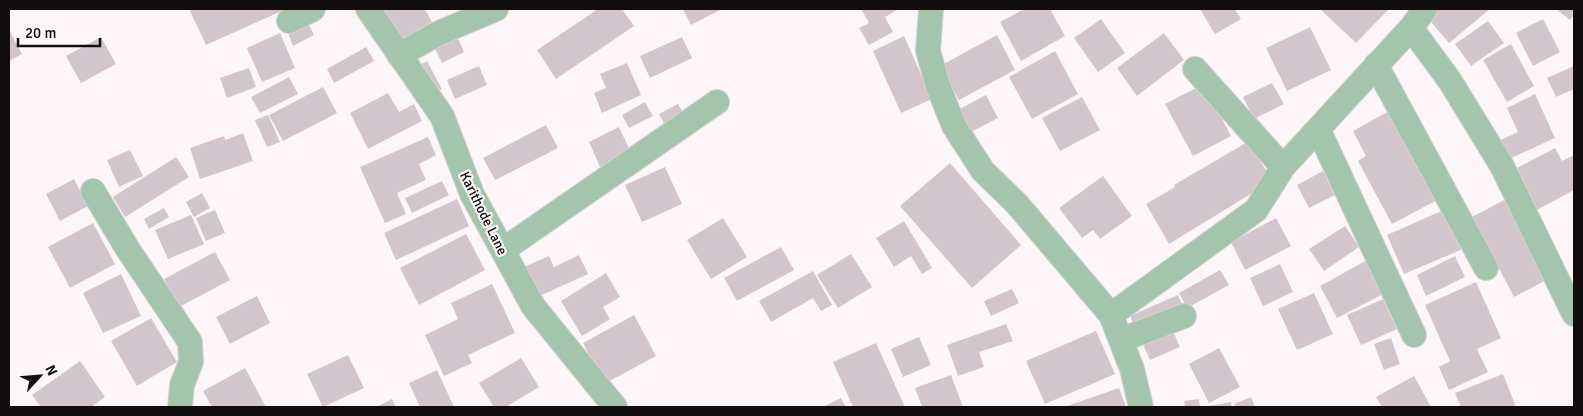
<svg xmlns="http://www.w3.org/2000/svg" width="1583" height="416" viewBox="0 0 1583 416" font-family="Signika,sans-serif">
  <rect width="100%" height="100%" fill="#fdf6f9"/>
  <!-- building -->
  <path fill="#d2c6cc" d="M189 9H286L206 45Z
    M378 9H425L434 26 398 45Z
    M598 9H622L634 26 556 79 537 50Z
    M683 9H722L691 25Z
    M861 9H897V10L885 17 893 32 869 45 859 28 869 23Z
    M1024 9H1050L1065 36 1021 61 1000 22Z
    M1200 9H1235L1241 19 1215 34Z
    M1320 9H1386L1388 10 1356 43Z
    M1432 9H1490L1449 43 1425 15Z
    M1556 9H1574V14L1570 20Z
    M1101 19 1125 53 1098 72 1074 38Z
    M1543 19 1560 52 1533 66 1516 33Z
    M1488 21 1504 43 1471 66 1455 44Z
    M308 23 314 35 293 46 288 33Z
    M1310 27 1331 70 1287 91 1266 48Z
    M9 30 22 54 9 61Z
    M280 33 295 68 262 82 247 48Z
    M1164 33 1184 60 1137 96 1117 68Z
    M456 34 464 52 442 63 433 45Z
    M997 35 1015 70 959 100 940 66Z
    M904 36 932 99 901 113 873 51Z
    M101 37 116 64 81 83 66 56Z
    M682 37 692 58 650 78 640 56Z
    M1511 44 1534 86 1507 102 1483 60Z
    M366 47 374 61 334 83 327 69Z
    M1055 51 1078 94 1032 119 1009 77Z
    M427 61 442 89 433 94 418 66Z
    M627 63 641 95 602 113 594 93 606 88 600 74Z
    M479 66 487 85 455 99 447 80Z
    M1574 66V89L1556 97 1547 78Z
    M249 68 256 87 227 98 220 78Z
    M289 77 298 94 260 113 251 97Z
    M1272 83 1284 104 1254 119 1243 97Z
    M1204 84 1231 136 1193 156 1165 104Z
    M323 87 337 113 283 141 269 115Z
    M388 93 399 112 414 104 422 121 368 149 350 113Z
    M1535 94 1555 138 1509 159 1501 140 1518 132 1507 108Z
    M986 95 998 118 967 134 956 111Z
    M1082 97 1100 130 1060 151 1042 118Z
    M645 102 653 116 629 128 622 115Z
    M678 104 683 113 664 123 659 114Z
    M1391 110 1439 199 1392 224 1358 161 1366 156 1353 131Z
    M268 115 280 142 267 147 255 120Z
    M546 125 558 148 495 180 483 158Z
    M619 127 632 155 601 169 589 142Z
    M243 133 253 161 200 179 190 148 224 136 225 140Z
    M428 137 436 155 419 164 426 180 397 193 406 214 385 223 360 167Z
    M1249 141 1272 181 1169 244 1146 204 1175 187 1174 185Z
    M1555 148 1562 161 1574 155V190L1535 211 1513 170Z
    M130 150 143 176 119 187 107 160Z
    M176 157 189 177 125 217 113 197Z
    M950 163 1021 245 972 288 900 206Z
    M665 167 682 204 642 222 625 185Z
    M1323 171 1335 195 1309 208 1297 185Z
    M1103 176 1132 216 1100 239 1093 230 1082 238 1059 208Z
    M74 179 88 206 60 221 46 194Z
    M442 181 449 195 412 213 405 198Z
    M202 193 210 208 194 217 186 202Z
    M1510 197 1552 277 1514 297 1472 217Z
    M457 199 469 226 396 260 384 233Z
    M164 208 169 217 149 229 144 219Z
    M1446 209 1463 249 1404 274 1387 235Z
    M215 210 225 233 206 241 196 218Z
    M191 215 204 244 168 259 155 230Z
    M723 218 747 257 711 279 687 240Z
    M1276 218 1291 246 1245 270 1231 242Z
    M904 221 932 268 922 274 911 256 894 267 876 238Z
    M93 223 115 264 70 288 48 247Z
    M1345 226 1359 247 1324 271 1309 249Z
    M466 234 485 270 419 305 400 268Z
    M781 247 794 270 737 301 724 278Z
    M215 252 230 280 179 307 164 279Z
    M851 254 872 287 838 308 817 275Z
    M579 255 588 274 533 299 519 269 549 256 554 267Z
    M1455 256 1465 277 1426 296 1417 275Z
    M1369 259 1387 292 1337 318 1320 286Z
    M1280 264 1293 292 1263 306 1250 278Z
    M1220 270 1229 285 1187 308 1179 293Z
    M813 271 832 305 821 311 813 298 771 322 759 301Z
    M606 273 620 297 603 307 610 319 582 336 561 301Z
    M121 274 141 316 103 333 83 293Z
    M1476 282 1501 338 1477 349 1488 372 1449 390 1439 367 1450 361 1425 305Z
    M492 284 515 333 468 355 472 363 444 376 425 335 458 319 451 303Z
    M1012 289 1019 303 991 316 984 301Z
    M1314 293 1333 334 1297 350 1278 309Z
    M1178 295 1185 311 1138 333 1130 316Z
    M257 296 270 323 230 344 216 317Z
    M1383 299 1397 329 1361 345 1347 315Z
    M634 315 656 356 604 384 583 343Z
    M151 318 177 362 137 386 111 341Z
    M1169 322 1180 347 1150 360 1139 335Z
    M1006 324 1013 341 979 352 984 367 958 376 947 345Z
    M1096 331 1115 374 1045 404 1026 361Z
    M919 337 931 365 903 377 891 349Z
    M1391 338 1400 364 1384 370 1374 344Z
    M876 343 905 407H853L833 362Z
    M1219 348 1240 387 1209 403 1189 364Z
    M348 355 364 388 323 407 307 374Z
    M521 358 539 387 506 407H494L479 383Z
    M80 361 105 397 91 407H41L32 395Z
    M245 368 266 407H212L203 391Z
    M437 370 454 407H420L409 383Z
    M1503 374 1516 407H1461L1455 393Z
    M951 375 963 407H922L915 388Z
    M1414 376 1431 407H1382L1376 397Z
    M1119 388 1126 407H1064Z
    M1251 397 1255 407H1236L1234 404Z
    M841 398 846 407H823Z
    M392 399 396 407H376Z
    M1199 399 1200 407H1185L1184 401Z
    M1231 402 1232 407H1209V406Z"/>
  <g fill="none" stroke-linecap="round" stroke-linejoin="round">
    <defs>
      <path id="minor" d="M368 9 442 116 472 194 533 306 615 407
        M931 9 928 51 938 86 954 126 983 171 1017 204 1111 315 1132 369 1141 407
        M289 21 313 9
        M1411 28 1450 81 1502 166 1574 314
        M399 55 439 33 496 9
        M1376 65 1486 268
        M1195 69 1283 167
        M1318 129 1414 335
        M93 191 127 248 190 342 191 362 182 385 180 407
        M503 250 717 102
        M1111 315 1256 210 1283 167 1411 28 1425 9
        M1121 340 1184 316"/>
    </defs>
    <!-- minor casing -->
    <use href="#minor" stroke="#d7d1d4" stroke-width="26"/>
    <!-- minor -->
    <use href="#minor" stroke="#a2c5ab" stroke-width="24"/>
  </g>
  <g text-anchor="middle" stroke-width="4.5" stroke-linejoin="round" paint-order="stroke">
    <!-- street labels -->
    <g font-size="14" fill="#110d0f" stroke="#fdf6f9">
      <text transform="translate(484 213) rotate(64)" y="5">Karithode Lane</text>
    </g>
  </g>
  <!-- border -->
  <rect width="1583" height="416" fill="none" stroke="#110d0f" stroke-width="20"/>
  <!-- north arrow -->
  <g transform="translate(40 376) rotate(64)" stroke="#fdf6f9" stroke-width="4" paint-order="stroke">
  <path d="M0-4L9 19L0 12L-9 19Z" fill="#110d0f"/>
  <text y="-8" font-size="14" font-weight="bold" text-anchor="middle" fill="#110d0f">N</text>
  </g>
  <!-- scale -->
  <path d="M18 38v8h82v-8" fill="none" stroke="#110d0f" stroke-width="2.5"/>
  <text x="25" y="38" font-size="15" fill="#110d0f" stroke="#fdf6f9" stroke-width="4" paint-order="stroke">20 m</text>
</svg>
